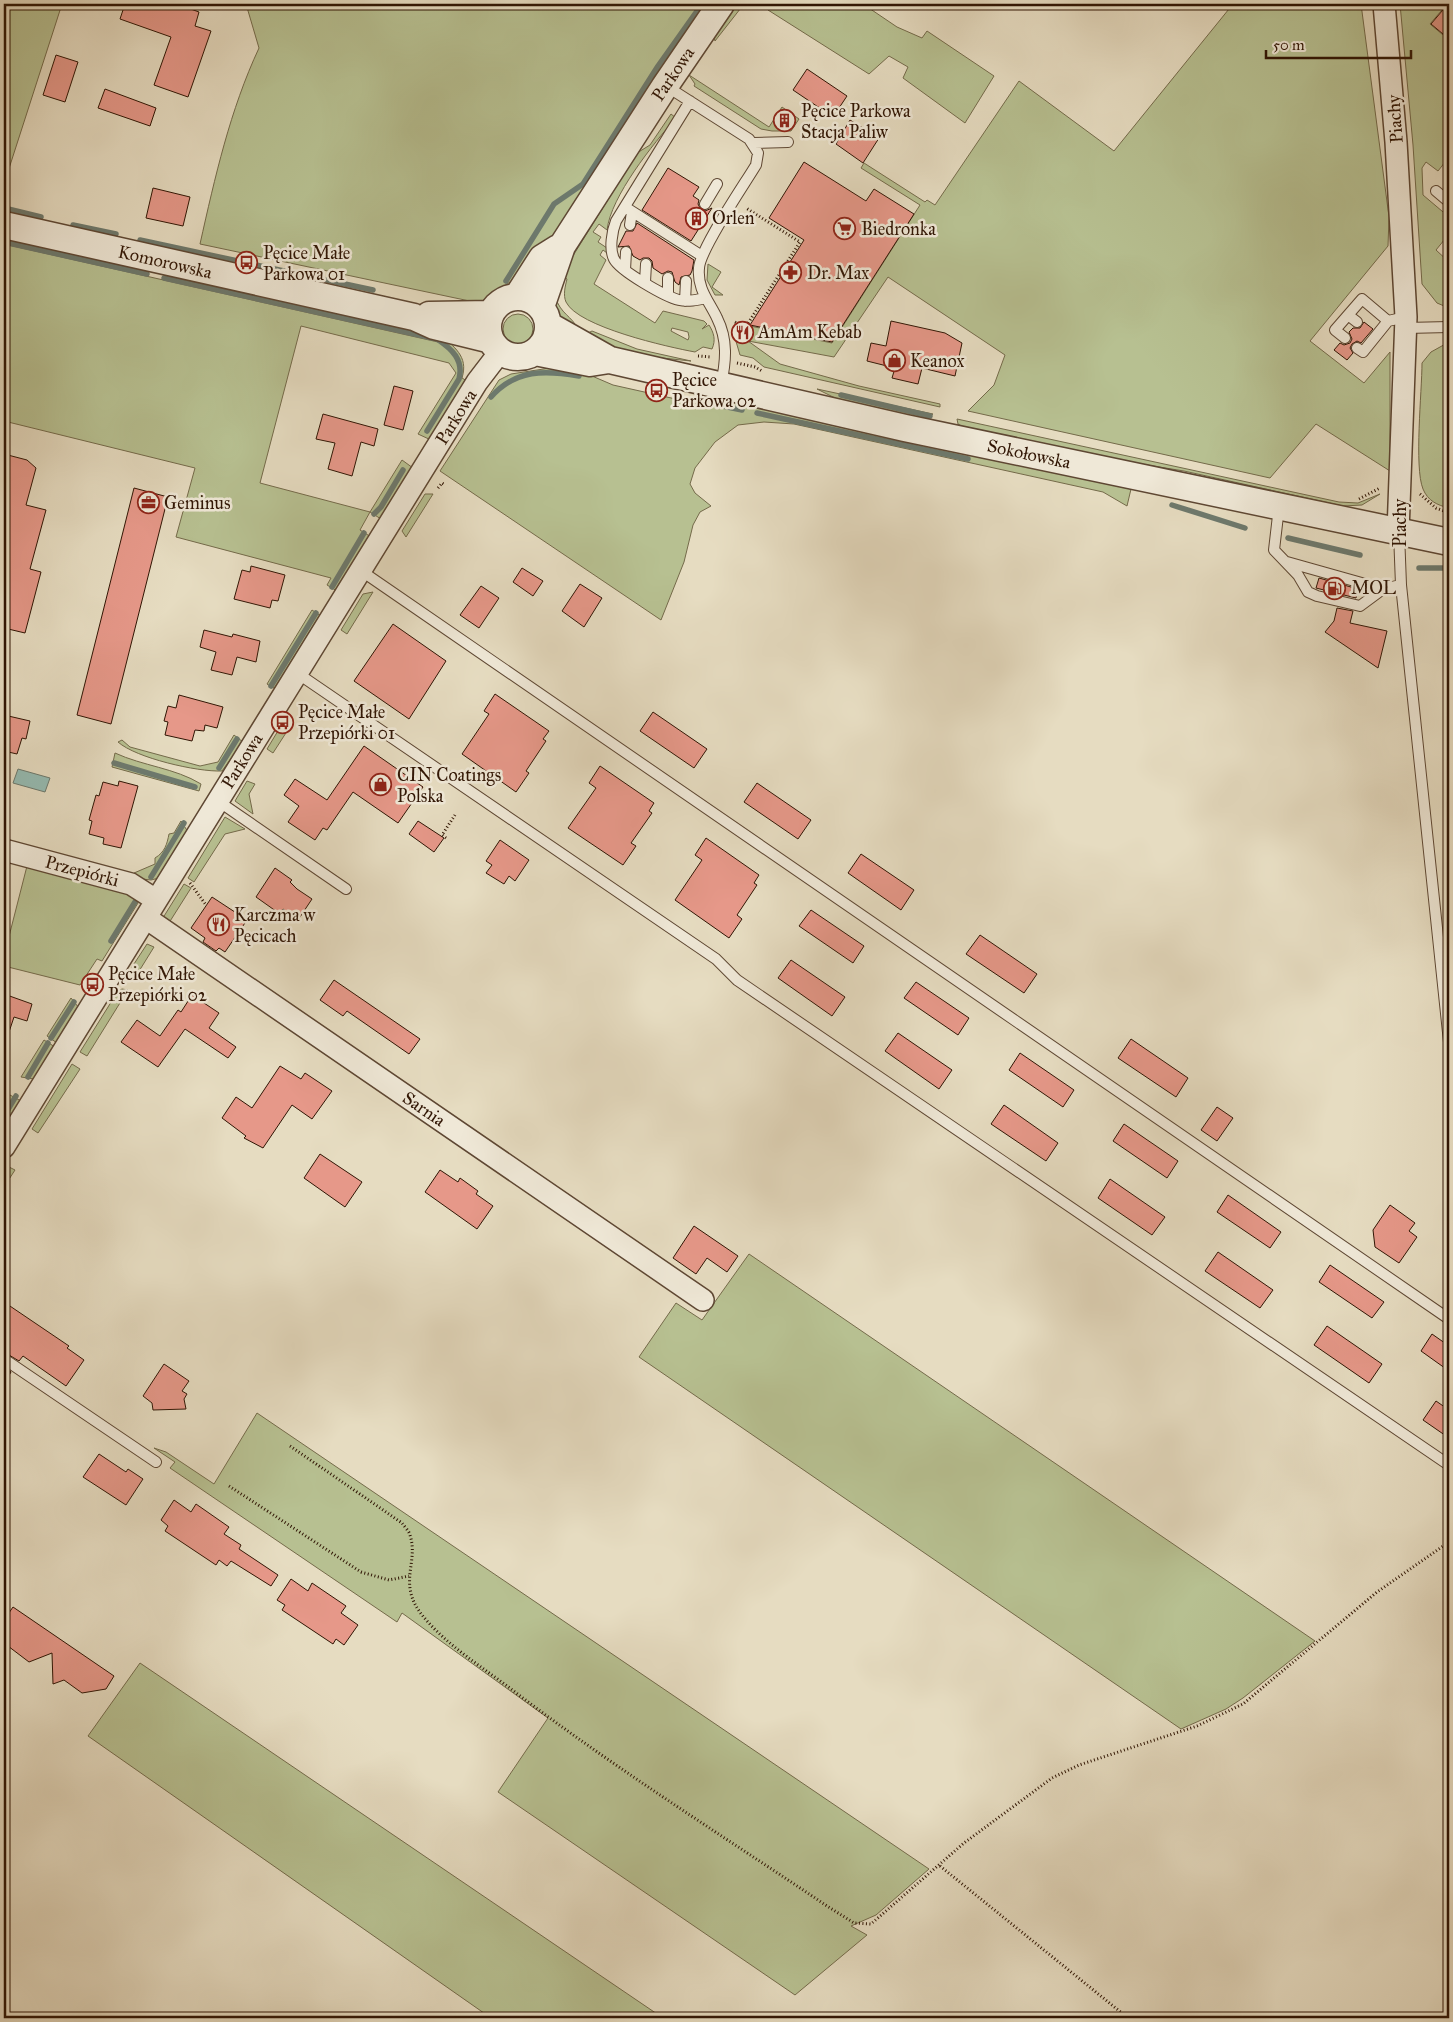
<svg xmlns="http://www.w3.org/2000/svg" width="1453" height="2022" viewBox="0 0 1453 2022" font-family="'IM FELL Great Primer',serif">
  <rect width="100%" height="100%" fill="#e6dcc1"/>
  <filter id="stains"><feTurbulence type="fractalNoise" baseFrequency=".004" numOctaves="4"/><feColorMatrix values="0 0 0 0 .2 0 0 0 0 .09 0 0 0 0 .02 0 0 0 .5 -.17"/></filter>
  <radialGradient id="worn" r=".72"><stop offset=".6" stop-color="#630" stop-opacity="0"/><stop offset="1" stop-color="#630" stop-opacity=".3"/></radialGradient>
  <!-- green -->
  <path fill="#b7c091" stroke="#746a4a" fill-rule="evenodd" d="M4 4H62L4 184Z
    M246 4H709L570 219 510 282 479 303 200 244C215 177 230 110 259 48Z
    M738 4H744L715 41 714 37Z
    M768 4H863L897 27 922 38 927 31 994 76 965 123 903 78 908 67 889 56 869 74 768 10Z
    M1233 4H1361L1389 217 1388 246 1310 341 1364 383 1390 352V471L1316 424 1270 478 968 411 994 385 1005 355 888 277 834 357 748 341 780 364 859 386 940 404V407L764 367 753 358 740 355 735 338 747 340 750 326 832 343 920 205 861 168 864 163 925 202 927 200 935 205 1019 81 1114 151Z
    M1400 4H1447L1430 24 1449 40V75L1444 81 1449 85V157L1438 171 1426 162 1422 168 1423 195 1449 217V234L1436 250 1449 262V308L1437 303 1422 284 1413 145Z
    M689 75 769 127 782 107 799 119 791 131H772L761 129 694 86 695 84ZM780 118H791V127H780Z
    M671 114 676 118C653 144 611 196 607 230L599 224 593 232 601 237 598 242 607 248V253L603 250 600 255 606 260 594 284 655 323 663 311 704 321 707 324 702 329 709 325C714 333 716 340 712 349L703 347 695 352C668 347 578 327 566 302 563 295 565 287 567 279L561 275 637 153 650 145ZM672 328 688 332 689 337 688 340 671 331Z
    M4 244 438 342 441 333C453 348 469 355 462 378L467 381 431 440 418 434 456 373 449 363 301 326 260 483 370 512 402 460 413 468 381 519 370 512 360 530 371 537 337 591 327 585 331 578 176 537 195 468 4 421Z
    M708 264 721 272 712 287 723 295H715L707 280Z
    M555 296C560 314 573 317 577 328L557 315 552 302Z
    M503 329a15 15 0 1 1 30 0a15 15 0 1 1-30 0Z
    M592 331 637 349 691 361 633 355 586 339 588 333Z
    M1449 342V508C1437 505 1428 501 1423 489 1414 467 1422 391 1422 363L1431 352Z
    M550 368 592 376 613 385 698 404 700 395 715 397 1131 489 1127 506 1103 492 794 424 764 422 738 425 715 442 695 468 690 484 695 493 711 506 700 512 693 525 684 562 661 620 440 471 499 380 511 374Z
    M817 389 933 414 927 418H921L845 403Z
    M957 419 1339 502 1358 503 1380 494 1362 505 1343 506 1184 471 1116 460 965 428 958 424Z
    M425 494H433L406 537 402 531Z
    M373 592 347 634 341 630 363 594Z
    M312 610 321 616 278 686 273 688 267 684Z
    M287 716 293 722 273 753 267 749Z
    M234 735 243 742 222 771C197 772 136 758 118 742L122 740 130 747 200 766 218 762Z
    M115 753C143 766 175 768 201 784L199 791 112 767Z
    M247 781 255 784 249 794 253 814 235 801Z
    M225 817 245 829 225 834 194 882 188 878Z
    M181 821 188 832 159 878 151 880 133 878 134 873 155 864V858C165 852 167 844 169 834L174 833Z
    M27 866 128 890 138 903 102 961 97 959 80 985 4 966V956Z
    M184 884 191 888 167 926 161 921Z
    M147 944 154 947 136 976 132 967Z
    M122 989 128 990 87 1056 80 1052 118 991Z
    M71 998 79 1008 57 1043 47 1036Z
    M44 1040 55 1047 34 1079 21 1077Z
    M72 1064 80 1069 38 1133 32 1129Z
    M10 1095 21 1101 4 1129V1097Z
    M9 1167 15 1170 4 1187V1175Z
    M749 1254 1315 1641 1243 1698 1226 1709 1181 1729 639 1357 676 1303 702 1320Z
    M257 1413 929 1869 876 1915 851 1926 867 1935 795 1995 498 1792 548 1718 402 1613 397 1622 170 1468 175 1462 154 1448 166 1452 214 1484Z
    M140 1663 663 2018H491L88 1736Z"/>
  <!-- water -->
  <path fill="#96bcb3" stroke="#6d796d" d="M18 769 50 778 45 792 13 783Z"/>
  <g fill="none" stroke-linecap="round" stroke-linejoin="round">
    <!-- stream -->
    <path stroke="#6d796d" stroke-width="5.5" d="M4 208 41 217
      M73 225 116 234
      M140 240 373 290
      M4 242 147 274
      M164 278 437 339C452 349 464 360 459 379L427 431
      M506 281 554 204 583 184 658 66 702 4
      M841 395 930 416
      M491 397C516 369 545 370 579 376
      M699 401 742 410
      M757 413 968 459
      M1172 505 1245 528
      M374 514 381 507 403 470
      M1288 538 1360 555
      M1419 568H1449
      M332 587 364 533
      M271 686 316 613
      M114 763 195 787
      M219 768 237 739
      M151 877 184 823
      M111 941 135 902
      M51 1038 74 1002
      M28 1077 48 1043
      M4 1116 16 1096"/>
  </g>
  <!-- building -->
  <path fill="#e69889" stroke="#301504" d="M125 4H177L199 12 195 26 211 31 188 97 154 85 171 37 120 19Z
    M1448 4H1449V39L1431 24Z
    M56 55 78 62 65 102 43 95Z
    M807 69 847 96 833 117 793 90Z
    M105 89 156 108 150 126 98 108Z
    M850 120 879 138 863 163 836 144Z
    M804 162 866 201 874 189 914 214 832 342 750 325 804 240 769 218Z
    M668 168 699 187 693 196 699 200 698 204 701 210 705 211 712 208 691 241 642 210Z
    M153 188 190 197 183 226 146 218Z
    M637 223 694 260 692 271 690 275 681 277 679 285 675 282 672 272 668 271 662 274 653 268 652 261 649 258H643L640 260 633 256 629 246 618 247 626 231H633Z
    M891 321 945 333 962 343 955 376 922 368 918 384 892 378 895 368 867 361 871 343 886 346Z
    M1364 322 1373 329 1361 343 1357 341 1352 344 1350 348 1353 353 1347 360 1334 350 1340 343 1344 345 1350 343 1352 339 1349 332 1353 328H1360Z
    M394 386 413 391 403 430 384 425Z
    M323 414 378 429 374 446 361 442 352 476 328 469 335 443 316 439Z
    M4 454 27 460 36 468 26 505 46 510 30 569 41 572 25 633 4 628Z
    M134 488 168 497 111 724 77 715Z
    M251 566 285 575 278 601 272 600 270 608 234 599 242 570 250 572Z
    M522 568 543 581 533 596 513 582Z
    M1319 578 1358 589 1356 598 1316 588Z
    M580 584 602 598 584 627 562 611Z
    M481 586 499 598 479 628 460 615Z
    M1337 608 1353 611 1350 623 1387 631 1378 668 1325 632 1334 621Z
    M393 624 446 661 409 719 354 681Z
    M204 630 232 637 233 634 260 641 256 662 237 657 232 675 211 670 216 652 200 647Z
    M495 694 549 731 543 739 546 741 526 771 529 773 516 792 462 754 489 714 484 711Z
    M179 695 223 707 217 728 205 725 204 731 195 730 192 741 165 735 168 722 164 721 168 706 176 708Z
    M653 712 707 749 694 768 640 731Z
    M4 715 30 721 26 739 22 738 17 754 4 751Z
    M364 746 423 787 398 823 353 792 327 830 323 828 315 840 288 822 299 806 284 795 295 779 327 800Z
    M600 766 654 803 649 811 652 813 631 843 636 846 623 865 568 828 596 788 589 783Z
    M119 781 138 786 121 848 103 844 104 838 89 834 92 821 89 820 96 795 99 796 103 782 118 786Z
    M757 783 811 820 798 839 744 802Z
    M418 821 444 838 434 852 409 834Z
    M706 838 759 875 754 883 757 885 737 915 742 919 729 938 675 900 702 860 695 855Z
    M500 840 529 860 515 881 509 876 504 884 486 873 492 865 486 861Z
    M861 854 914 890 901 910 848 873Z
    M275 868 292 880 290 882 297 889 312 899 298 920 283 909 280 914 256 897Z
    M212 897 247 920 225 952 219 948 216 951 203 942 205 938 191 928Z
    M811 910 864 946 853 963 799 926Z
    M980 935 1037 974 1024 993 966 954Z
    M791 960 845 997 832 1016 778 978Z
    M334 980 420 1039 409 1054 347 1011 343 1016 320 1000Z
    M916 982 969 1018 958 1035 904 998Z
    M4 994 32 1004 27 1021 14 1017 6 1041H4Z
    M192 995 219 1013 209 1028 236 1047 228 1058 185 1029 158 1067 121 1042 137 1020 160 1036 178 1010 181 1012Z
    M898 1033 952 1070 939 1089 885 1051Z
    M1131 1039 1188 1078 1176 1097 1118 1058Z
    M1020 1053 1074 1090 1063 1107 1009 1070Z
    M280 1066 301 1079 305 1073 332 1091 312 1119 292 1105 263 1148 244 1138 246 1136 222 1118 236 1097 252 1108Z
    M1004 1105 1058 1143 1046 1161 991 1124Z
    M1217 1107 1233 1118 1217 1141 1201 1130Z
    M1124 1124 1178 1161 1167 1178 1113 1141Z
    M320 1154 362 1182 345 1207 304 1178Z
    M440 1170 458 1182 460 1178 478 1191 476 1194 493 1206 477 1229 425 1192Z
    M1110 1179 1165 1217 1152 1235 1098 1198Z
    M1228 1195 1281 1232 1270 1248 1217 1212Z
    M1390 1205 1415 1223 1409 1231 1417 1237 1399 1263 1375 1247 1373 1230Z
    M694 1226 738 1256 727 1272 707 1258 696 1274 673 1258Z
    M1218 1252 1273 1290 1260 1308 1205 1271Z
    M1330 1265 1384 1302 1372 1318 1319 1282Z
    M4 1302 69 1346 67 1348 84 1360 66 1386 23 1356 19 1361 4 1352Z
    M1327 1326 1382 1364 1369 1383 1314 1345Z
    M1432 1334 1449 1346V1371L1421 1351Z
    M164 1364 189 1381 182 1391 187 1394 184 1399 186 1409 153 1410 152 1403 143 1396Z
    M4 1367 11 1372 4 1384Z
    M1436 1401 1449 1410V1438L1423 1420Z
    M99 1454 126 1472 128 1469 143 1479 126 1505 83 1477Z
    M174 1500 191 1512 196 1504 229 1527 224 1534 241 1545 239 1549 278 1575 271 1586 231 1561 227 1566 219 1560 216 1565 165 1531 168 1526 161 1520Z
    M291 1579 308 1591 312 1583 346 1606 341 1613 358 1625 344 1645 336 1639 333 1644 282 1610 285 1605 277 1600Z
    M13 1607 114 1676 106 1689 82 1693 64 1680 53 1684 52 1653 29 1662 4 1643V1620Z"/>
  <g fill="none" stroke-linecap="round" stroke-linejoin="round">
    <defs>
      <path id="service" d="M666 86 749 139 758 153 756 165C744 185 700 249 699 268 697 289 709 301 717 318 728 340 726 361 721 385
        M690 101 616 221C612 231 609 249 614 259 620 271 666 297 679 300 688 302 697 300 706 298
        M754 143 788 142
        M1436 191 1449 202
        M705 204 717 184
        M625 207 702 256
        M630 225 632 212
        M625 270 626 252
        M645 282 646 264
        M668 296V278
        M685 301 686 281
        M1348 315 1357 322
        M1406 328 1449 327
        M1345 338 1335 330 1362 299 1388 321
        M1357 348 1363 352 1388 321 1406 317
        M1279 507 1274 550 1298 575 1308 592 1317 596 1360 606 1383 589
        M1399 533 1401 585 1449 1042
        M1287 562 1383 589 1401 585
        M360 570 1449 1319
        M297 673 716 959 737 980 1449 1465
        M218 801 346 889
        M4 1359 156 1462"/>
      <path id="minor" d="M1384 4 1396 142 1406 317 1398 532
        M4 850 131 884 156 900
        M146 918 703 1300
        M4 1147 477 382 500 352"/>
      <path id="tertiary" d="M4 225 414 317 434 326 491 340
        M488 327a30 30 0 1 1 60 0a30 30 0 1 1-60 0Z
        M517 297 542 258 558 248
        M541 307 562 246 665 86 721 4
        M429 315 491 314
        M548 325 610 360 905 428 1449 542
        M535 352 590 363 609 360"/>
    </defs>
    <!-- service casing -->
    <use href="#service" stroke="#5e4733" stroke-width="12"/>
    <!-- minor casing -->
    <use href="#minor" stroke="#5e4733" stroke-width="24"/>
    <!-- tertiary casing -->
    <use href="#tertiary" stroke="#5e4733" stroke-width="29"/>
    <!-- path -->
    <path stroke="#301504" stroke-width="3" stroke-dasharray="1 2.5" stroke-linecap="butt" d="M735 322 745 328 800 242 746 208
      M698 356 711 357
      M737 363 755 367 762 371
      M438 488 442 483 445 485
      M1420 494 1436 508 1449 513
      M1359 499 1380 488
      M446 838 442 835 455 815
      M190 883 206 905
      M290 1446 402 1523C404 1526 409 1531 410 1535 419 1563 397 1583 422 1615 447 1646 484 1668 515 1692 616 1769 723 1836 827 1906L854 1923 871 1924 964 1843 1052 1778 1079 1765 1197 1726 1243 1704 1377 1592 1449 1542
      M229 1486 361 1572 389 1580 409 1576
      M940 1866 1128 2018"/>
    <!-- service -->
    <use href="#service" stroke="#efe8d7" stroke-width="10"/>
    <!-- minor -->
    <use href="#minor" stroke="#efe8d7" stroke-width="21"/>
    <!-- tertiary -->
    <use href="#tertiary" stroke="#efe8d7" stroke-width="26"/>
  </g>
  <!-- icons -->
  <defs>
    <symbol id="building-ring" viewBox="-11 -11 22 22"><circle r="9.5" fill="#efe8d7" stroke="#8f2418" stroke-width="1.5"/><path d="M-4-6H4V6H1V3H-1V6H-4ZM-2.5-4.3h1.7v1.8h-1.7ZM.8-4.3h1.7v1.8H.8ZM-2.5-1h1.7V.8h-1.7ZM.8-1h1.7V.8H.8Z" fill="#8f2418"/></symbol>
    <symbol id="supermarket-ring" viewBox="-11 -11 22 22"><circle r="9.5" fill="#efe8d7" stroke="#8f2418" stroke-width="1.5"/><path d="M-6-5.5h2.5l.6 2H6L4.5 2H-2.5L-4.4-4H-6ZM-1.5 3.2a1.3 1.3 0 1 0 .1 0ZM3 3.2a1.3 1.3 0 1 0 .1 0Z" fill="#8f2418"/></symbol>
    <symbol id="bus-ring" viewBox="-11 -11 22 22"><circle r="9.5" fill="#efe8d7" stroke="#8f2418" stroke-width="1.5"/><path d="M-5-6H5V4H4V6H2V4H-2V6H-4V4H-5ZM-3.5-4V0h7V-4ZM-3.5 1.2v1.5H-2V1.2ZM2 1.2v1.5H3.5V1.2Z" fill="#8f2418"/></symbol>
    <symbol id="pharmacy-ring" viewBox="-11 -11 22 22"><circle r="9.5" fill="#efe8d7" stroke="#8f2418" stroke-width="1.5"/><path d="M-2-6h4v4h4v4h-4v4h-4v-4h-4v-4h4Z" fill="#8f2418"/></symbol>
    <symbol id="restaurant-ring" viewBox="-11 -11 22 22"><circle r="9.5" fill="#efe8d7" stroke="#8f2418" stroke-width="1.5"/><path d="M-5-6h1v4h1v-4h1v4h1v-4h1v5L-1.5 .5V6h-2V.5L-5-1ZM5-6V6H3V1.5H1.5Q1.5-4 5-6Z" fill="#8f2418"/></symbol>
    <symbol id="shop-ring" viewBox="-11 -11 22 22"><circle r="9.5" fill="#efe8d7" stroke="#8f2418" stroke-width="1.5"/><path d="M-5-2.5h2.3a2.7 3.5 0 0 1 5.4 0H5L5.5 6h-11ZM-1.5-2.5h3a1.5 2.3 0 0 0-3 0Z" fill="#8f2418"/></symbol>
    <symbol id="office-ring" viewBox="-11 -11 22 22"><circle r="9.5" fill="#efe8d7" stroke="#8f2418" stroke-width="1.5"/><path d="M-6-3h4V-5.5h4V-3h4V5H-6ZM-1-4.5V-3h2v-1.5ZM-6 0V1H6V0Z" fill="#8f2418"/></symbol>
    <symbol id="fuel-ring" viewBox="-11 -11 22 22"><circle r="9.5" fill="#efe8d7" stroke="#8f2418" stroke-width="1.5"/><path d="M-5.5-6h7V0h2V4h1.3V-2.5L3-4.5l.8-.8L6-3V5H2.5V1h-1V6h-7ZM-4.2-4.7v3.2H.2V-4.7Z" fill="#8f2418"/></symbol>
  </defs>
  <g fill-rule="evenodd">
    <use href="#building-ring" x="772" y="108" width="25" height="25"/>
    <use href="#building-ring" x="684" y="206" width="25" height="25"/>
    <use href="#supermarket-ring" x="832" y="216" width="25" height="25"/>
    <use href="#bus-ring" x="234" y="250" width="25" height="25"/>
    <use href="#pharmacy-ring" x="778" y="260" width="25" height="25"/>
    <use href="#restaurant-ring" x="730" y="320" width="25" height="25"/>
    <use href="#shop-ring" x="882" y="348" width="25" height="25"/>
    <use href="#bus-ring" x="644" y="378" width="25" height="25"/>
    <use href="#office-ring" x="136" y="490" width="25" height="25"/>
    <use href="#fuel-ring" x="1322" y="576" width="25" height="25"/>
    <use href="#bus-ring" x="270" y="710" width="25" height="25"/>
    <use href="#shop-ring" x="368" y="772" width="25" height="25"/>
    <use href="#restaurant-ring" x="206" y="912" width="25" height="25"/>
    <use href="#bus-ring" x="80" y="972" width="25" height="25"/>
  </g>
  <g text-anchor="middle" stroke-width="5" stroke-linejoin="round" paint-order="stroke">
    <!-- street labels -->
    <g font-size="18" fill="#301504" stroke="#efe8d7">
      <text transform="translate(673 74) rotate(-56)" y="6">Parkowa</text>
      <text transform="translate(1395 119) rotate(-94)" y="6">Piachy</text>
      <text transform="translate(165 262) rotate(13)" y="6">Komorowska</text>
      <text transform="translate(456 417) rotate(-58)" y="6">Parkowa</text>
      <text transform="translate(1029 454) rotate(12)" y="6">Sokołowska</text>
      <text transform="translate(1400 523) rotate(-90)" y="6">Piachy</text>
      <text transform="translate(242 761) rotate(-58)" y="6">Parkowa</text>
      <text transform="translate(82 871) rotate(15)" y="6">Przepiórki</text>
      <text transform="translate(424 1109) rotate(34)" y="6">Sarnia</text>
    </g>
    <!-- poi labels -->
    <g font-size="18" fill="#301504" stroke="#efe8d7" text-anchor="start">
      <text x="801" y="117">Pęcice Parkowa<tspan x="801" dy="21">Stacja Paliw</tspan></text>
      <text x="712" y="224">Orlen</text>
      <text x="861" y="235">Biedronka</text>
      <text x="263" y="259">Pęcice Małe<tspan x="263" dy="21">Parkowa 01</tspan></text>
      <text x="807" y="279">Dr. Max</text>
      <text x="758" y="338">AmAm Kebab</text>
      <text x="910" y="367">Keanox</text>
      <text x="672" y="386">Pęcice<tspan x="672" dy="21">Parkowa 02</tspan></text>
      <text x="164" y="509">Geminus</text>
      <text x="1351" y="594">MOL</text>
      <text x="298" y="718">Pęcice Małe<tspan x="298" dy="21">Przepiórki 01</tspan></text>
      <text x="397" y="781">CIN Coatings<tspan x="397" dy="21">Polska</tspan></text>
      <text x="234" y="921">Karczma w<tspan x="234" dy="21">Pęcicach</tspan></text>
      <text x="108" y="980">Pęcice Małe<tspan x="108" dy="21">Przepiórki 02</tspan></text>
    </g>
  </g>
  <!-- margin -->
  <rect width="1453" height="2022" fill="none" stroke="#e6dcc1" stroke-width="20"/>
  <rect x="5" y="5" width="1443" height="2012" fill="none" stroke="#301504" stroke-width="2.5"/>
  <rect x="10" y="10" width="1433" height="2002" fill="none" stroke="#301504"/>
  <!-- scale -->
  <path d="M1266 50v8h145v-8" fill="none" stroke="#301504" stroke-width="2.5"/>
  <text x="1273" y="50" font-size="15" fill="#301504" stroke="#efe8d7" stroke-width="4" paint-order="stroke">50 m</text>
  <rect width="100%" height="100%" filter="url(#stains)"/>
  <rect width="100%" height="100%" fill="url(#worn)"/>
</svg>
